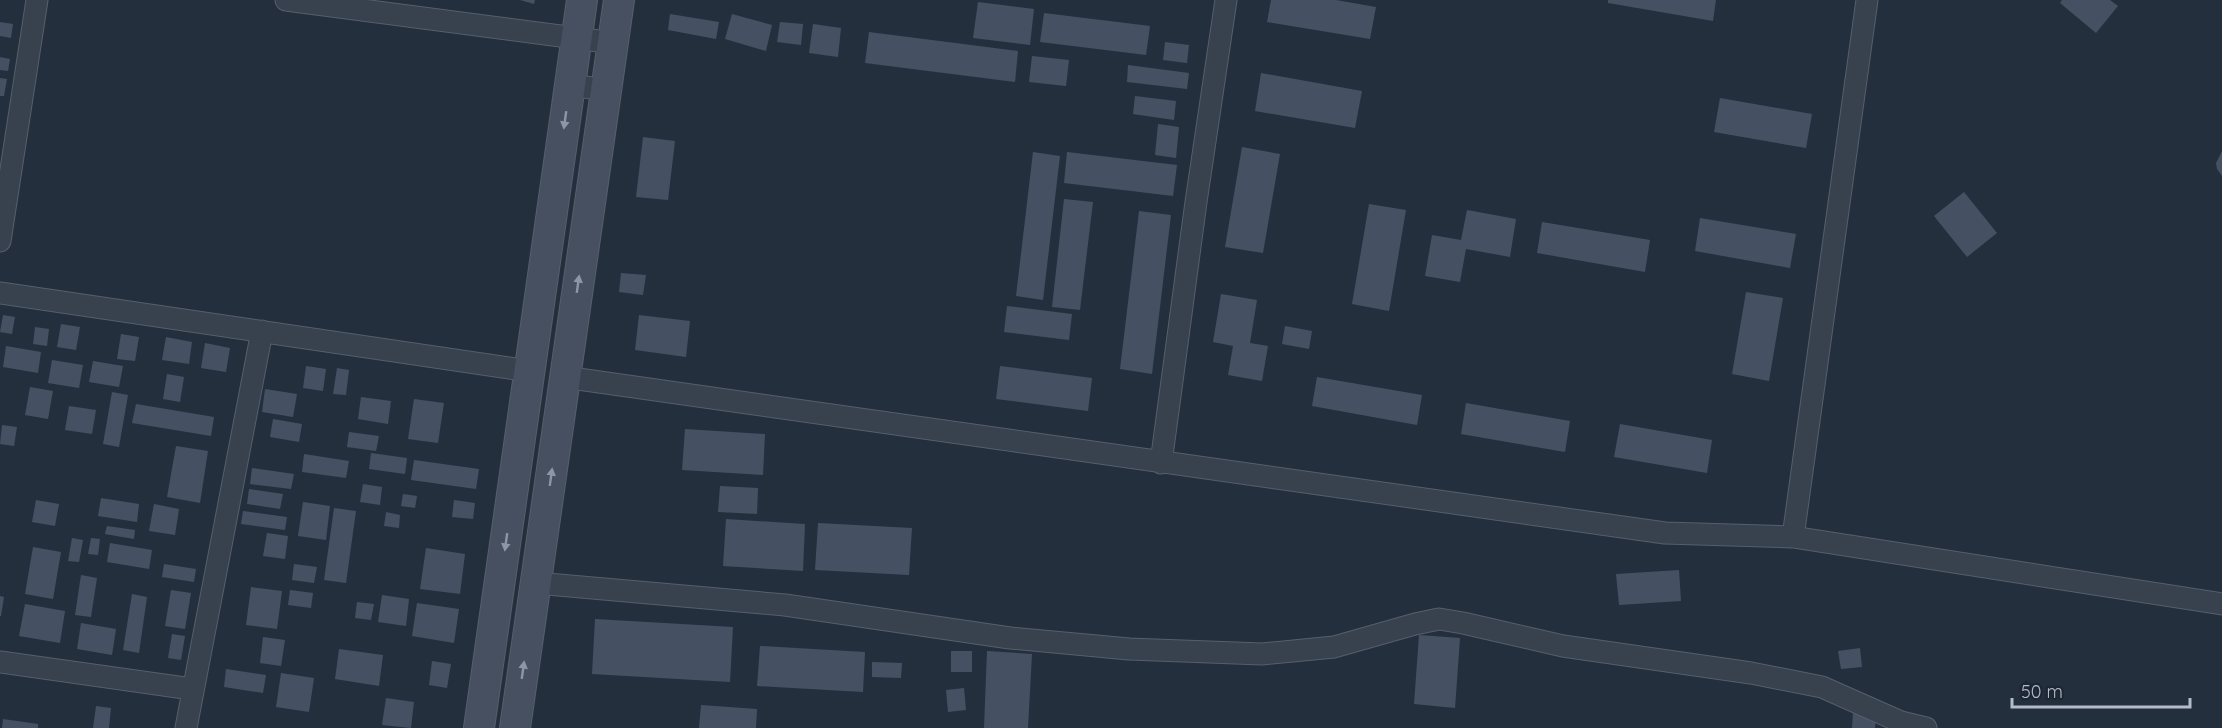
<svg xmlns="http://www.w3.org/2000/svg" width="2222" height="728" viewBox="0 0 2222 728" font-family="Quicksand,sans-serif">
  <rect width="100%" height="100%" fill="#242f3e"/>
  <!-- building -->
  <path fill="#455162" d="M520 0H535L534 4Z
    M1271 0H1336L1376 7 1370 39 1267 22Z
    M1608 0H1716L1713 21 1608 3Z
    M2062 0H2110L2118 6 2096 33 2060 3Z
    M978 2 1034 9 1030 45 973 38Z
    M1044 13 1150 26 1146 55 1040 42Z
    M670 14 719 22 716 39 668 30Z
    M732 14 772 25 766 51 725 39Z
    M0 22 13 24 11 38 0 36Z
    M780 22 803 24 801 45 777 42Z
    M813 24 841 28 838 57 809 53Z
    M869 32 1018 51 1015 82 865 63Z
    M1165 42 1189 45 1187 63 1163 60Z
    M1032 56 1069 60 1066 86 1029 82Z
    M0 57 10 59 8 71 0 70Z
    M1128 65 1189 73 1187 89 1127 82Z
    M1261 73 1362 91 1355 128 1255 111Z
    M0 78 7 79 4 96H0Z
    M1135 96 1176 101 1174 120 1133 114Z
    M1720 98 1812 114 1806 148 1714 132Z
    M1158 124 1179 127 1176 158 1155 155Z
    M643 137 675 141 668 200 636 197Z
    M1242 147 1280 154 1263 253 1225 247Z
    M2222 151V176L2217 169 2216 163Z
    M1033 152 1060 156 1043 300 1016 296Z
    M1067 152 1177 165 1173 196 1064 183Z
    M1964 192 1997 233 1967 257 1934 216Z
    M1064 199 1093 202 1080 310 1052 307Z
    M1369 204 1406 210 1389 311 1352 304Z
    M1467 210 1516 219 1510 257 1466 249 1460 282 1425 276 1432 235 1461 240Z
    M1139 211 1171 215 1152 374 1120 369Z
    M1700 218 1796 234 1790 268 1695 251Z
    M1542 222 1650 240 1645 272 1537 253Z
    M621 273 646 275 643 295 619 292Z
    M1746 292 1783 298 1769 381 1732 374Z
    M1221 294 1257 300 1250 343 1268 346 1262 381 1228 375 1233 346 1213 342Z
    M1007 306 1072 314 1069 340 1004 332Z
    M3 315 15 317 12 334 0 332Z
    M639 315 690 321 686 357 635 350Z
    M61 324 80 327 76 350 57 347Z
    M1285 326 1312 331 1309 349 1282 344Z
    M35 327 49 329 47 346 33 344Z
    M121 334 139 337 135 361 117 359Z
    M166 337 192 342 189 364 162 360Z
    M205 343 230 348 226 372 201 368Z
    M6 346 41 352 38 373 3 367Z
    M52 360 83 365 79 388 48 383Z
    M93 361 123 366 119 387 89 382Z
    M306 366 326 369 323 391 303 388Z
    M1000 366 1092 378 1088 411 996 399Z
    M337 368 349 370 346 395 333 394Z
    M167 374 184 377 180 402 163 399Z
    M1317 377 1422 395 1417 425 1312 406Z
    M30 387 53 391 48 419 25 415Z
    M265 389 297 394 293 417 262 412Z
    M112 392 128 395 119 447 103 444Z
    M361 397 391 401 388 424 358 419Z
    M414 399 444 403 438 443 408 439Z
    M1466 403 1570 421 1565 452 1461 434Z
    M136 404 214 417 211 436 132 423Z
    M69 406 96 410 92 434 65 430Z
    M273 419 302 424 299 442 270 437Z
    M1620 424 1712 440 1707 473 1614 457Z
    M2 425 17 427 14 446 0 444Z
    M685 429 765 434 763 475 682 470Z
    M349 432 379 436 376 451 347 447Z
    M176 446 208 451 200 503 167 497Z
    M371 453 407 458 405 474 369 469Z
    M304 454 349 461 346 478 302 472Z
    M414 460 479 469 476 489 411 480Z
    M252 468 294 474 291 489 250 484Z
    M363 484 382 487 380 505 360 502Z
    M720 486 758 488 757 514 718 512Z
    M249 489 283 494 280 509 247 504Z
    M403 494 417 496 415 508 401 506Z
    M101 498 139 504 137 522 98 516Z
    M36 500 59 504 55 526 32 522Z
    M454 500 475 503 473 519 452 517Z
    M303 502 330 506 326 540 298 536Z
    M154 504 179 509 175 535 149 531Z
    M334 508 356 511 346 583 324 580Z
    M243 511 287 517 285 530 241 524Z
    M386 512 400 515 399 528 384 526Z
    M726 519 805 524 803 571 723 566Z
    M818 523 912 528 909 575 815 570Z
    M107 526 135 530 134 539 105 534Z
    M267 533 288 536 285 559 263 556Z
    M72 538 83 540 79 562 68 561Z
    M91 538 100 539 98 555 88 554Z
    M110 543 152 550 149 569 107 562Z
    M33 547 61 552 53 599 25 594Z
    M426 548 465 554 460 594 420 589Z
    M164 564 196 569 194 582 162 577Z
    M294 564 317 567 314 583 292 580Z
    M1679 570 1681 601 1619 605 1616 574Z
    M81 575 97 578 91 617 75 615Z
    M251 587 282 591 277 629 246 625Z
    M171 590 191 593 185 629 165 626Z
    M290 590 313 593 311 608 288 605Z
    M132 594 147 597 139 653 123 650Z
    M382 595 409 599 406 626 378 622Z
    M0 596 4 597 1 616H0Z
    M357 602 374 604 371 620 355 618Z
    M417 603 459 609 454 643 412 636Z
    M25 604 65 611 60 643 19 636Z
    M595 619 733 627 730 682 592 674Z
    M81 623 116 629 112 655 77 649Z
    M172 634 185 636 181 660 168 658Z
    M1419 635 1460 638 1455 708 1414 704Z
    M263 637 285 640 281 666 260 663Z
    M760 646 865 652 863 692 757 686Z
    M1860 648 1862 667 1841 669 1838 651Z
    M339 649 383 655 379 686 335 679Z
    M951 651H972V672H951Z
    M987 651 1032 654 1028 728H984Z
    M432 661 451 664 447 688 429 685Z
    M872 662 902 663 901 678 872 677Z
    M226 669 266 675 263 693 224 687Z
    M281 673 314 678 309 712 276 707Z
    M964 688 966 710 948 712 946 690Z
    M386 698 414 702 411 728 382 725Z
    M701 705 757 709 756 728H699Z
    M96 706 111 708 109 728H93Z
    M1853 712 1876 714 1875 728H1852Z
    M3 719 38 724V728H2Z"/>
  <g fill="none" stroke-linecap="round" stroke-linejoin="round">
    <defs>
      <path id="minor" d="M286 0 614 43
        M570 85 607 90
        M0 241 37 0
        M0 293 530 371
        M564 377 1665 533 1793 537 2222 604
        M1161 463 1196 202 1226 0
        M1793 537 1867 0
        M536 583 785 605 1010 638 1129 649 1262 654 1334 647 1415 624 1439 619 1463 623 1563 646 1751 673 1822 687 1901 722 1926 728
        M0 662 192 689
        M186 728 262 331"/>
      <path id="secondary" d="M479 728 582 0
        M515 728 619 0"/>
    </defs>
    <!-- minor casing -->
    <use href="#minor" stroke="#565f6c" stroke-width="23"/>
    <!-- secondary casing -->
    <use href="#secondary" stroke="#565f6c" stroke-width="32"/>
    <!-- minor -->
    <use href="#minor" stroke="#38414e" stroke-width="21"/>
    <!-- secondary -->
    <use href="#secondary" stroke="#465061" stroke-width="30"/>
  </g>
  <!-- one-way arrows -->
  <defs><path id="oneway-solid" d="M-6-.8H1V-3.2L6.5 0L1 3.2V.8H-6Z" transform="scale(1.5)"/></defs>
  <g fill="#8e96a5">
    <use href="#oneway-solid" transform="translate(565 120) rotate(98)"/>
    <use href="#oneway-solid" transform="translate(578 284) rotate(-82)"/>
    <use href="#oneway-solid" transform="translate(551 477) rotate(-82)"/>
    <use href="#oneway-solid" transform="translate(506 542) rotate(98)"/>
    <use href="#oneway-solid" transform="translate(523 670) rotate(-82)"/>
  </g>
  <!-- scale -->
  <path d="M2012 698v9h178v-9" fill="none" stroke="#b4bcc9" stroke-width="3"/>
  <text x="2021" y="698" font-size="18" fill="#b4bcc9" stroke="#1d2633" stroke-width="4.5" paint-order="stroke">50 m</text>
</svg>
